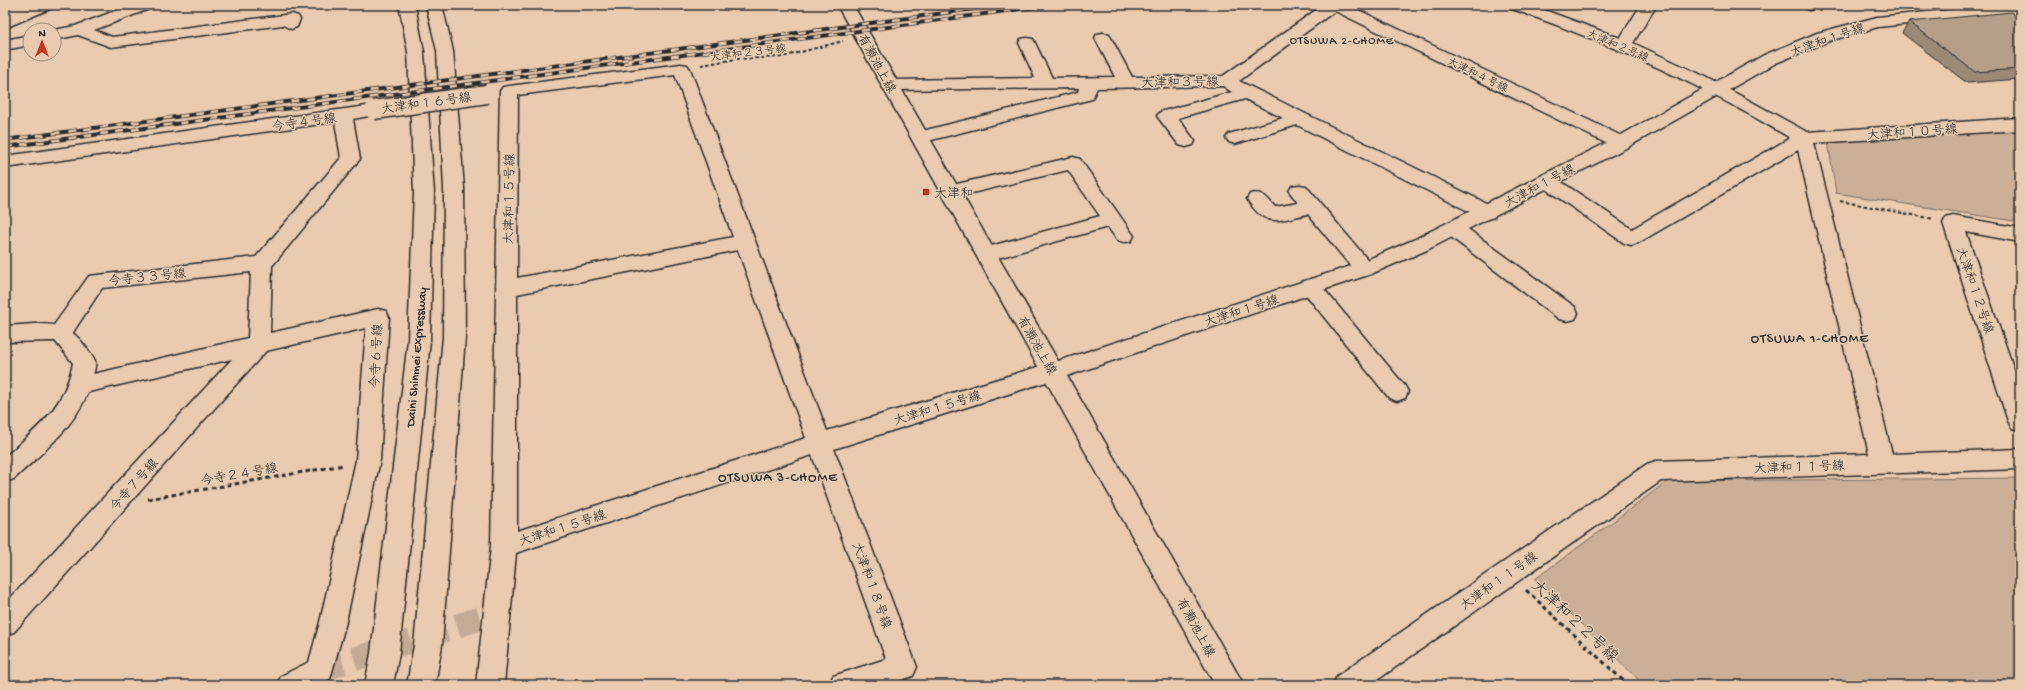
<svg xmlns="http://www.w3.org/2000/svg" width="2025" height="690" viewBox="0 0 2025 690" font-family="'Gochi Hand','Klee One',sans-serif">
  <rect width="100%" height="100%" fill="#e9cbaf"/>
  <filter id="ink" filterUnits="userSpaceOnUse"><feTurbulence type="fractalNoise" baseFrequency=".025" numOctaves="2"/><feDisplacementMap in="SourceGraphic" scale="8" xChannelSelector="R" yChannelSelector="G"/><feConvolveMatrix kernelMatrix="1 2 1 2 8 2 1 2 1" color-interpolation-filters="sRGB"/></filter>
  <g filter="url(#ink)">
    <!-- green -->
    <path fill="#cab099" stroke="#7a6e62" d="M2020 130V222L1836 193 1828 142Z
      M2020 478V685H1644L1535 579 1668 481Z"/>
    <g fill="none" stroke-linecap="round" stroke-linejoin="round">
      <!-- street-tunnel -->
      <path stroke="#c3ab95" stroke-width="24" stroke-dasharray="24 12" stroke-linecap="butt" d="M320 670 497 613"/>
      <defs>
        <path id="street" d="M5 5C15 5 29 4 35 13L33 16C23 19 14 14 5 11Z
          M131 5H154L152 8 94 30 112 37 292 14 298 16 300 19 297 27 291 29 283 25 111 47 78 35 54 40V30L75 26Z
          M1323 5H1348L1628 139 1630 143 1628 147 1621 149 1614 147 1335 11 1239 81 1494 207 1497 212 1494 217 1487 219 1480 217 1297 125 1235 144 1229 142 1226 138 1229 134 1283 118 1245 99 1178 118 1195 141 1193 145 1186 147 1179 145 1157 116 1160 112 1232 92 1223 86 1097 88 1092 99 920 143 914 141 911 137 914 133 1078 92 1079 88 890 90 884 89 881 85 884 81 890 80 1035 78 1019 43 1021 39 1027 38 1033 39 1035 43 1052 78 1115 77 1095 38 1097 34 1103 33 1109 34 1111 38 1132 77 1223 76Z
          M1507 5H1531L1620 38 1641 5H1657L1633 43 1706 77 1807 132 2020 118V130L1814 143 1892 454 2020 449V469L1661 481 1370 685H1333L1337 676 1647 464 1656 461 1869 454 1798 150 1638 243 1631 245 1624 243 1540 185 1537 181 1540 177 1547 175 1554 177 1632 229 1790 138C1701 84 1608 42 1509 8Z
          M30 35V45L5 50V40Z
          M681 64 687 65 690 69 827 431 1054 362 1062 365 1065 371 1062 377 834 449 917 667 913 676 887 685H829L833 676 886 659 812 455 516 553 504 685H476L491 546 500 91 503 87 509 86ZM675 75 733 237 517 278 518 95ZM738 250 806 438 517 531V294Z
          M374 105 380 106 383 110 380 114 353 119 360 159 272 266 270 333 378 309 386 311 389 317 380 460 346 622 330 679 319 685H277L281 676 309 662 320 622 356 460 366 328 266 351 14 632 5 635V604L232 359 80 394 72 391 69 385 72 379 248 338 251 272 102 288 68 340 60 342 52 340 49 334 52 328 89 276 256 257 341 158 335 122 5 168V156Z
          M1073 157 1080 159 1134 236 1131 241C1118 245 1115 237 1108 227L987 261 980 259 977 254 980 249 1100 216 1068 170 951 198 944 197 941 192 944 187Z
          M1299 185 1306 186 1371 264 1374 269 1371 274 1364 276 1357 274 1308 214C1278 220 1266 229 1247 199L1250 194C1263 191 1267 198 1275 207L1298 203 1289 191 1292 186Z
          M1953 216 2020 228V242L1966 232 2020 387V430L2012 428 2008 421 1943 223 1946 218Z
          M1454 222 1461 224 1575 307 1578 313 1575 319 1567 321 1559 319 1447 234 1444 229 1447 224Z
          M1311 279 1318 282 1405 386 1408 392 1405 398 1397 401 1389 398 1304 292 1301 287 1304 282Z"/>
        <path id="secondary" d="M33 5H54L52 8 5 28V17Z
          M837 5H853L1058 361 1357 264 1413 240 1614 139 1764 55 1817 33 1877 17 1978 7H2020V17H1978L1878 27 1829 41 1776 63 1628 147 1427 250 1371 274 1067 376 1244 685H1215Z
          M35 324C59 324 70 326 85 346 88 350 93 356 95 361 96 365 94 372 93 376 83 421 45 450 14 479L5 482V457C38 427 64 409 73 363L55 341 5 342V326Z"/>
        <path id="highway" d="M399 5H415L424 52 434 193 430 340 399 653 393 685H365L371 653 408 340 414 193 408 52Z
          M426 5H442L453 51 464 188 465 337 442 645 435 685H407L414 645 443 337 444 188 437 51Z"/>
      </defs>
      <!-- street casing -->
      <use href="#street" stroke="#2b2b2b" stroke-width="3"/>
      <!-- secondary casing -->
      <use href="#secondary" stroke="#2b2b2b" stroke-width="3"/>
      <!-- highway casing -->
      <use href="#highway" stroke="#2b2b2b" stroke-width="3"/>
      <!-- path-far1 -->
      <path stroke="#2b2b2b" stroke-width="2" stroke-dasharray="3.5 2.5" stroke-linecap="butt" d="M701 65 737 59 782 57 843 41
        M1840 201 1934 219"/>
      <!-- path -->
      <path stroke="#2b2b2b" stroke-width="3" stroke-dasharray="4.5 3.5" stroke-linecap="butt" d="M148 499 344 465
        M1526 590 1628 685"/>
      <!-- street -->
      <use href="#street" fill="#e9cbaf" fill-rule="evenodd"/>
      <!-- secondary -->
      <use href="#secondary" fill="#e9cbaf" fill-rule="evenodd"/>
      <!-- highway -->
      <use href="#highway" fill="#e9cbaf" fill-rule="evenodd"/>
      <defs>
        <path id="rail" d="M5 140 1004 5
          M5 147 1050 5"/>
      </defs>
      <!-- rail casing -->
      <use href="#rail" stroke="#2b2b2b" stroke-width="4"/>
      <!-- rail -->
      <use href="#rail" stroke="#e9cbaf" stroke-width="2.5" stroke-dasharray="8" stroke-linecap="butt"/>
      <defs>
        <path id="street-bridge" d="M374 110 487 94"/>
      </defs>
      <!-- street-bridge casing -->
      <use href="#street-bridge" stroke="#2b2b2b" stroke-width="21" stroke-linecap="butt"/>
      <!-- street-bridge -->
      <use href="#street-bridge" stroke="#e9cbaf" stroke-width="18"/>
    </g>
    <!-- wall -->
    <path fill="#9b8978" stroke="#2b2b2b" d="M1799 5H1846L1808 11Z
      M2020 19V79L1967 83 1902 33 1909 22Z"/>
    <!-- shaded-wall -->
    <path fill="#7e6f61" stroke="#2b2b2b" d="M1812 5H1846L1808 11Z"/>
    <!-- building -->
    <path fill="#b49f8b" stroke="#2b2b2b" d="M2011 12 2020 19V69L1975 72 1909 22Z
      M1362 680 1365 685H1355Z"/>
  </g>
  <!-- markers -->
  <rect fill="#c8321e" stroke="#e9cbaf" stroke-width="1.5" x="922" y="188" width="8" height="8" rx="2"/>
  <g text-anchor="middle" stroke-width="3" stroke-linejoin="round" paint-order="stroke">
    <!-- far-street labels -->
    <g font-size="11" fill="#2b2b2b" stroke="#e9cbaf">
      <text transform="translate(1618 45) rotate(23)" y="4">大津和２号線</text>
      <text transform="translate(748 52) rotate(-7)" y="4">大津和２３号線</text>
      <text transform="translate(1478 74) rotate(26)" y="4">大津和４号線</text>
    </g>
    <!-- far-neighbourhood labels -->
    <g font-size="12" letter-spacing="1" fill="#2b2b2b" stroke="#e9cbaf">
      <text x="1342" y="44">OTSUWA 2-CHOME</text>
    </g>
    <!-- street labels -->
    <g font-size="13" fill="#2b2b2b" stroke="#e9cbaf">
      <text transform="translate(1827 39) rotate(-19)" y="5">大津和１号線</text>
      <text transform="translate(878 63) rotate(61)" y="5">有瀬池上線</text>
      <text transform="translate(1180 81) rotate(-1)" y="5">大津和３号線</text>
      <text transform="translate(426 102) rotate(-8)" y="5">大津和１６号線</text>
      <text transform="translate(304 121) rotate(-8)" y="5">今寺４号線</text>
      <text transform="translate(1912 131) rotate(-4)" y="5">大津和１０号線</text>
      <text transform="translate(1539 185) rotate(-28)" y="5">大津和１号線</text>
      <text transform="translate(508 199) rotate(-89)" y="5">大津和１５号線</text>
      <text transform="translate(147 276) rotate(-6)" y="5">今寺３３号線</text>
      <text transform="translate(1976 290) rotate(71)" y="5">大津和１２号線</text>
      <text transform="translate(1241 310) rotate(-18)" y="5">大津和１号線</text>
      <text transform="translate(1038 345) rotate(60)" y="5">有瀬池上線</text>
      <text transform="translate(375 356) rotate(-87)" y="5">今寺６号線</text>
      <text transform="translate(415 357) rotate(-85)" y="5">Daini Shinmei Expressway</text>
      <text transform="translate(937 407) rotate(-17)" y="5">大津和１５号線</text>
      <text transform="translate(1799 466) rotate(-2)" y="5">大津和１１号線</text>
      <text transform="translate(239 473) rotate(-10)" y="5">今寺２４号線</text>
      <text transform="translate(133 484) rotate(-48)" y="5">今寺７号線</text>
      <text transform="translate(562 527) rotate(-18)" y="5">大津和１５号線</text>
      <text transform="translate(1498 580) rotate(-35)" y="5">大津和１１号線</text>
      <text transform="translate(873 585) rotate(70)" y="5">大津和１８号線</text>
      <text transform="translate(1197 627) rotate(61)" y="5">有瀬池上線</text>
    </g>
    <!-- poi labels -->
    <g font-size="13" fill="#2b2b2b" stroke="#e9cbaf" text-anchor="start">
      <text x="934" y="197">大津和</text>
    </g>
    <!-- neighbourhood labels -->
    <g font-size="14" letter-spacing="1" fill="#2b2b2b" stroke="#e9cbaf">
      <text x="1810" y="342">OTSUWA 1-CHOME</text>
      <text x="778" y="481">OTSUWA 3-CHOME</text>
    </g>
    <!-- near-street labels -->
    <g font-size="16" fill="#2b2b2b" stroke="#e9cbaf">
      <text transform="translate(1576 620) rotate(43)" y="6">大津和２２号線</text>
    </g>
  </g>
  <!-- margin -->
  <rect width="2025" height="690" fill="none" stroke="#e9cbaf" stroke-width="20"/>
  <rect x="10" y="10" width="2005" height="670" fill="none" stroke="#2b2b2b" stroke-width="1.5" filter="url(#ink)"/>
  <!-- north arrow -->
  <g transform="translate(42 42)"><circle r="19" fill="#e9cbaf" stroke="#9d8b7a"/>
  <path d="M0-3L7 15L0 10L-7 15Z" fill="#c8321e"/>
  <text y="-6" font-size="11" font-weight="bold" text-anchor="middle" fill="#2b2b2b">N</text>
  </g>
</svg>
